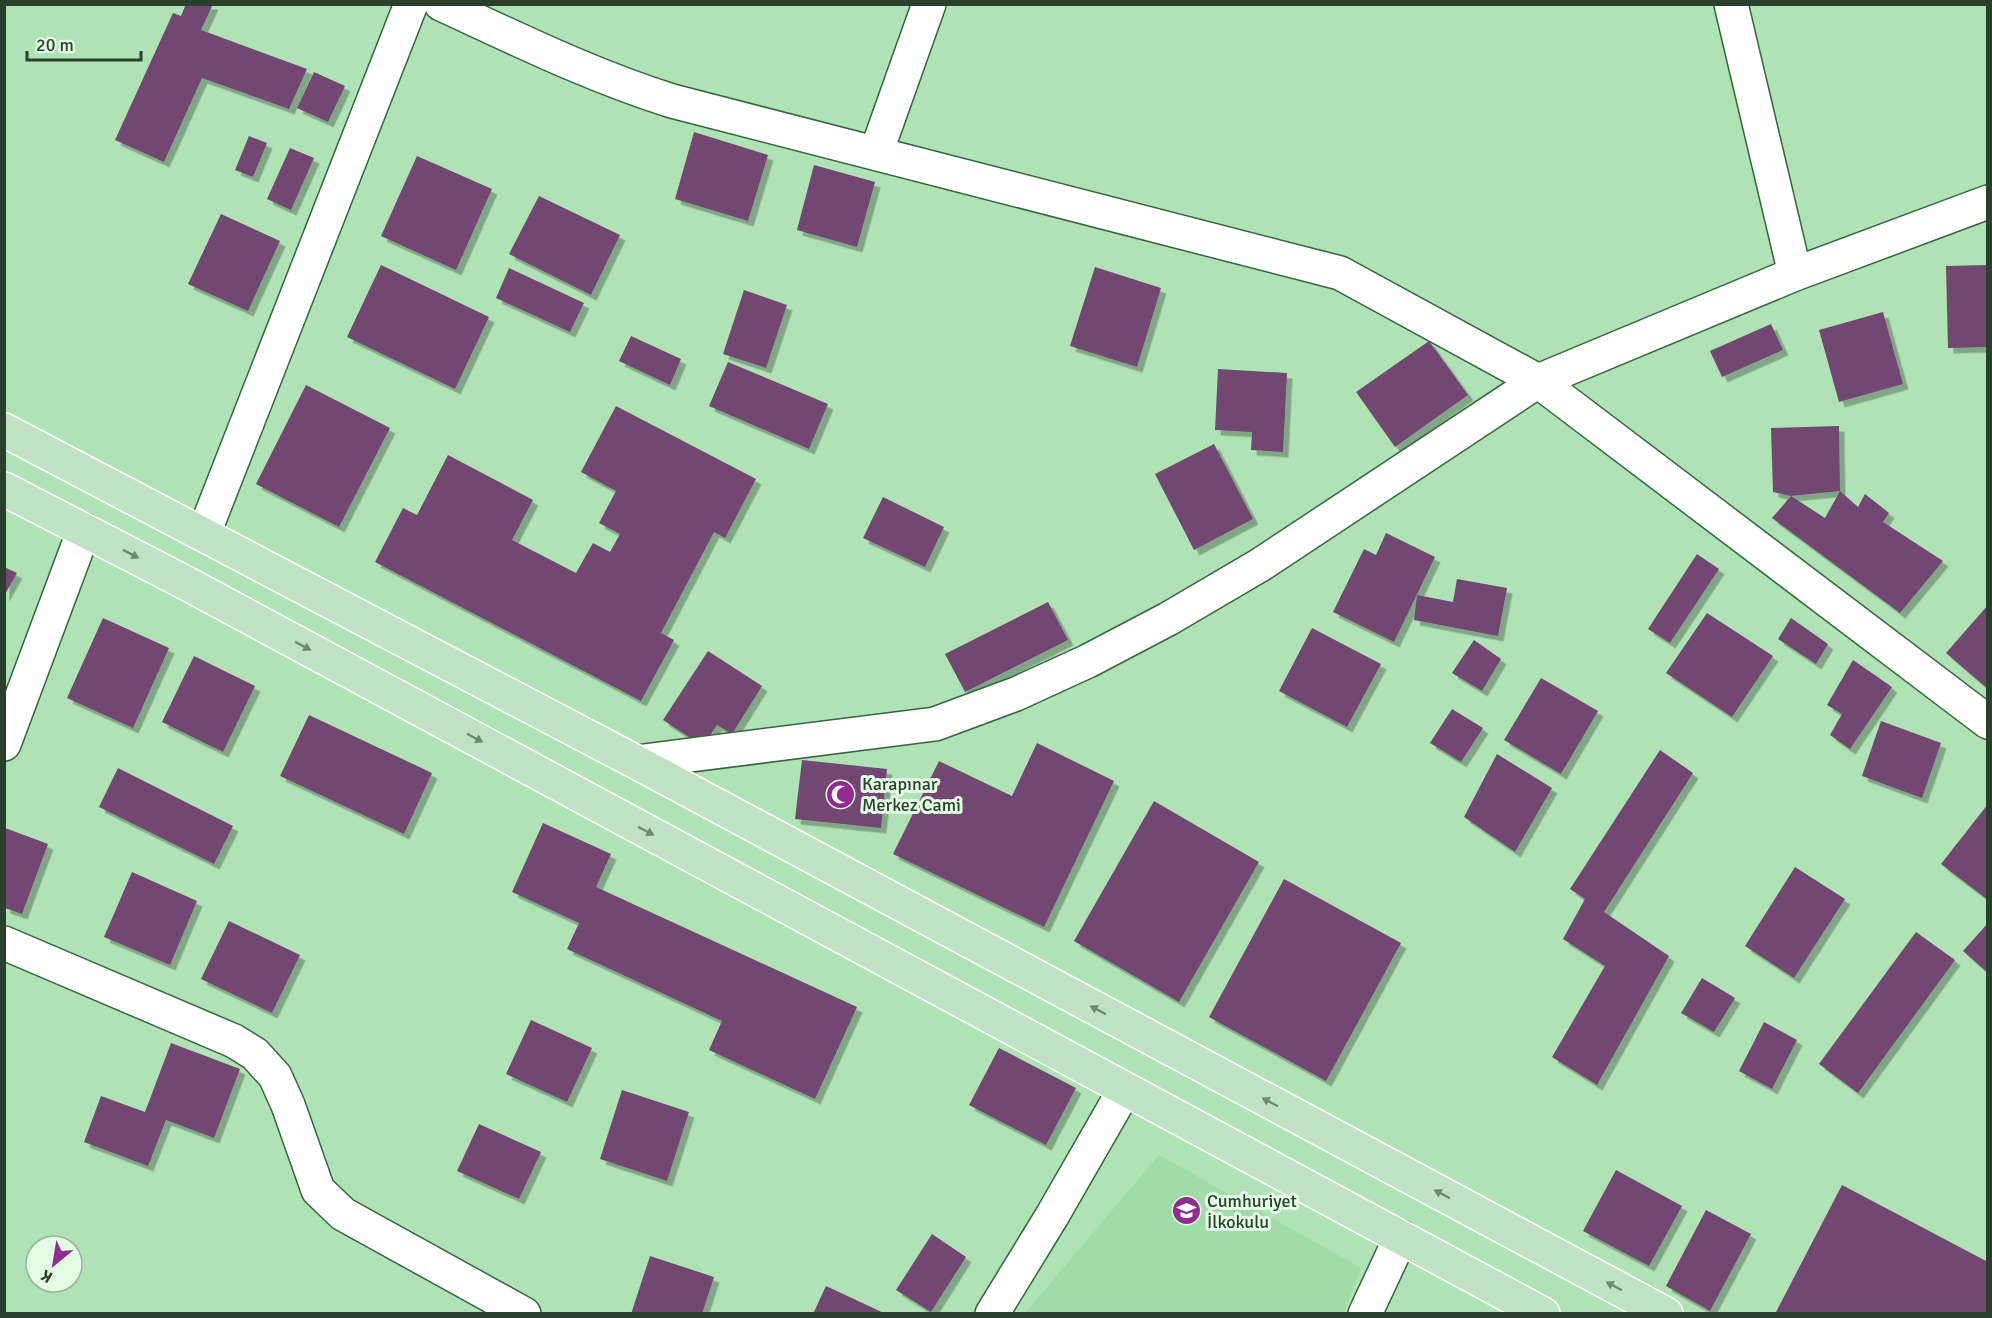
<svg xmlns="http://www.w3.org/2000/svg" width="1992" height="1318" viewBox="0 0 1992 1318" font-family="Signika,sans-serif">
  <defs>
    <filter id="shadow"><feDropShadow dx="5.5" dy="5.5" stdDeviation="0" flood-color="#0004"/></filter>
  </defs>
  <rect width="100%" height="100%" fill="#afe3b5"/>
  <!-- built -->
  <path fill="#a1dca8" d="M1159 1155 1361 1268 1344 1313H1025Z"/>
  <!-- building -->
  <path fill="#724671" filter="url(#shadow)" d="M186 4H213L201 30 307 69 289 109 202 78 164 162 115 140 173 13 181 16Z
    M314 72 345 86 328 122 297 108Z
    M694 132 768 155 748 221 675 199Z
    M249 136 267 143 253 177 235 170Z
    M290 148 314 158 291 210 267 199Z
    M417 156 492 189 456 270 381 236Z
    M814 165 875 182 857 247 797 230Z
    M539 196 620 235 591 295 509 254Z
    M221 214 280 241 248 311 188 284Z
    M381 265 489 317 455 389 347 337Z
    M1988 265V347L1948 348 1946 266Z
    M1095 267 1161 288 1137 367 1070 346Z
    M509 268 584 303 570 332 496 298Z
    M744 290 787 305 766 368 723 354Z
    M1883 312 1903 384 1839 402 1819 330Z
    M1771 324 1783 350 1722 377 1710 351Z
    M631 336 681 359 670 385 619 361Z
    M1429 341 1468 395 1395 447 1356 392Z
    M728 362 828 404 809 449 709 406Z
    M1218 369 1287 373 1283 452 1251 450 1252 432 1215 430Z
    M306 385 390 428 339 527 256 484Z
    M616 406 756 479 725 538 714 532 661 633 674 640 641 701 375 562 403 508 417 515 448 455 533 500 512 540 576 573 593 543 610 552 620 534 599 523 616 491 581 472Z
    M1839 426 1840 491 1791 496 1773 492 1771 428Z
    M1214 444 1253 519 1194 550 1155 474Z
    M1840 491 1858 507 1865 494 1889 513 1883 522 1943 561 1900 613 1772 518 1791 496 1825 518Z
    M883 497 944 527 925 567 863 538Z
    M1386 533 1435 557 1394 642 1333 612 1364 549 1376 555Z
    M1697 554 1719 569 1670 643 1648 629Z
    M4 567 17 573 4 596Z
    M1457 579 1507 588 1498 636 1414 620 1417 595 1453 602Z
    M1048 602 1068 640 965 692 945 654Z
    M1988 605V689L1946 653Z
    M1707 613 1773 656 1732 717 1666 673Z
    M103 618 169 648 133 728 67 698Z
    M1791 618 1828 644 1816 664 1778 639Z
    M1312 628 1381 664 1347 727 1279 691Z
    M1474 640 1501 659 1482 691 1452 673Z
    M708 651 762 686 732 734 717 725 703 746 663 720Z
    M194 656 255 686 223 752 162 722Z
    M1853 660 1892 687 1850 749 1830 735 1842 714 1827 705Z
    M1541 678 1598 711 1561 774 1504 740Z
    M1452 709 1483 728 1461 762 1430 743Z
    M309 715 432 773 404 834 280 776Z
    M1881 721 1941 743 1922 798 1862 776Z
    M1037 743 1114 781 1044 927 893 854 939 761 1012 796Z
    M1660 750 1693 773 1604 912 1669 956 1597 1085 1552 1057 1605 966 1563 939 1585 899 1570 889Z
    M1497 754 1552 788 1515 852 1464 817Z
    M802 760 887 769 881 828 795 819Z
    M118 768 233 826 214 864 99 807Z
    M1154 801 1259 862 1179 1002 1074 941Z
    M1988 804V900L1941 864Z
    M543 823 611 854 596 887 857 1007 815 1099 709 1050 722 1021 567 949 579 923 512 892Z
    M5 828 48 844 22 914 5 908Z
    M1795 867 1845 899 1794 978 1745 946Z
    M132 872 197 901 170 965 104 937Z
    M1284 879 1401 943 1326 1081 1209 1017Z
    M229 921 300 955 272 1013 201 979Z
    M1988 923V973L1963 951Z
    M1916 932 1955 960 1858 1093 1819 1064Z
    M1702 978 1735 998 1714 1032 1681 1013Z
    M531 1020 592 1048 567 1102 506 1074Z
    M1764 1022 1797 1040 1772 1089 1739 1071Z
    M171 1043 240 1069 214 1138 166 1120 148 1166 84 1142 101 1096 145 1112Z
    M999 1048 1076 1088 1046 1145 969 1105Z
    M622 1090 689 1112 667 1181 600 1159Z
    M479 1124 541 1152 519 1199 457 1171Z
    M1616 1170 1682 1206 1649 1266 1583 1231Z
    M1842 1185 1988 1262V1314H1775Z
    M1706 1210 1751 1234 1710 1311 1666 1286Z
    M932 1234 966 1257 931 1312 896 1290Z
    M650 1256 714 1277 702 1314H631Z
    M826 1286 886 1314H813Z"/>
  <g fill="none" stroke-linecap="round" stroke-linejoin="round">
    <defs>
      <path id="minor" d="M441 4C517 39 592 76 672 101L1340 273 1538 381 1988 722
        M1731 4 1795 274
        M876 153 929 4
        M204 533 411 4
        M4 744 84 530
        M636 762 935 724 1016 694 1088 661 1168 619 1260 565 1538 381 1795 274 1988 202
        M4 943 234 1041 255 1054 275 1076 288 1105 318 1190 343 1214 524 1314
        M992 1314 1052 1216 1125 1089
        M1365 1314 1401 1237"/>
      <path id="major" d="M4 430 636 762 1666 1314
        M4 489 184 582 1543 1314"/>
    </defs>
    <!-- minor casing -->
    <use href="#minor" stroke="#35653d" stroke-width="36"/>
    <!-- major casing -->
    <use href="#major" stroke="#fff" stroke-width="36"/>
    <!-- minor -->
    <use href="#minor" stroke="#fff" stroke-width="33"/>
    <!-- major -->
    <use href="#major" stroke="#bfe2c4" stroke-width="33"/>
  </g>
  <!-- one-way arrows -->
  <defs><path id="oneway-solid" d="M-6-.8H1V-3.2L6.5 0L1 3.2V.8H-6Z" transform="scale(1.5)"/></defs>
  <g fill="#6d8971">
    <use href="#oneway-solid" transform="translate(131 554) rotate(27)"/>
    <use href="#oneway-solid" transform="translate(303 646) rotate(28)"/>
    <use href="#oneway-solid" transform="translate(475 738) rotate(28)"/>
    <use href="#oneway-solid" transform="translate(646 831) rotate(28)"/>
    <use href="#oneway-solid" transform="translate(1098 1010) rotate(-152)"/>
    <use href="#oneway-solid" transform="translate(1270 1102) rotate(-152)"/>
    <use href="#oneway-solid" transform="translate(1442 1194) rotate(-152)"/>
    <use href="#oneway-solid" transform="translate(1614 1286) rotate(-152)"/>
  </g>
  <!-- icons -->
  <defs>
    <symbol id="mosque-disc" viewBox="-11 -11 22 22"><circle r="9.5" fill="#912b91" stroke="#e3fde5"/><path d="M3.5-4.9A6 6 0 1 0 3.5 4.9A5 5 0 1 1 3.5-4.9Z" fill="#fff"/></symbol>
    <symbol id="school-disc" viewBox="-11 -11 22 22"><circle r="9.5" fill="#912b91" stroke="#e3fde5"/><path d="M0-5L7-2L0 1L-7-2ZM-4 1L0 2.5L4 1V4Q0 6-4 4Z" fill="#fff"/></symbol>
  </defs>
  <g fill-rule="evenodd">
    <use href="#mosque-disc" x="824" y="778" width="33" height="33"/>
    <use href="#school-disc" x="1170" y="1194" width="33" height="33"/>
  </g>
  <g text-anchor="middle" stroke-width="6" stroke-linejoin="round" paint-order="stroke">
    <!-- poi labels -->
    <g font-size="18" fill="#2a402d" stroke="#e3fde5" text-anchor="start">
      <text x="862" y="790">Karapınar<tspan x="862" dy="21">Merkez Cami</tspan></text>
      <text x="1207" y="1207">Cumhuriyet<tspan x="1207" dy="21">İlkokulu</tspan></text>
    </g>
  </g>
  <!-- border -->
  <rect width="1992" height="1318" fill="none" stroke="#2a402d" stroke-width="12"/>
  <!-- north arrow -->
  <g transform="translate(54 1264) rotate(210)"><circle r="28" fill="#e3fde5" stroke="#99b19b" stroke-width="1.5"/>
  <path d="M0-4.5L10 22L0 15L-10 22Z" fill="#912b91"/>
  <text y="-9" font-size="16" font-weight="bold" text-anchor="middle" fill="#2a402d">K</text>
  </g>
  <!-- scale -->
  <path d="M27 51v9h114v-9" fill="none" stroke="#2a402d" stroke-width="3"/>
  <text x="36" y="51" font-size="18" fill="#2a402d" stroke="#e3fde5" stroke-width="4.5" paint-order="stroke">20 m</text>
</svg>
